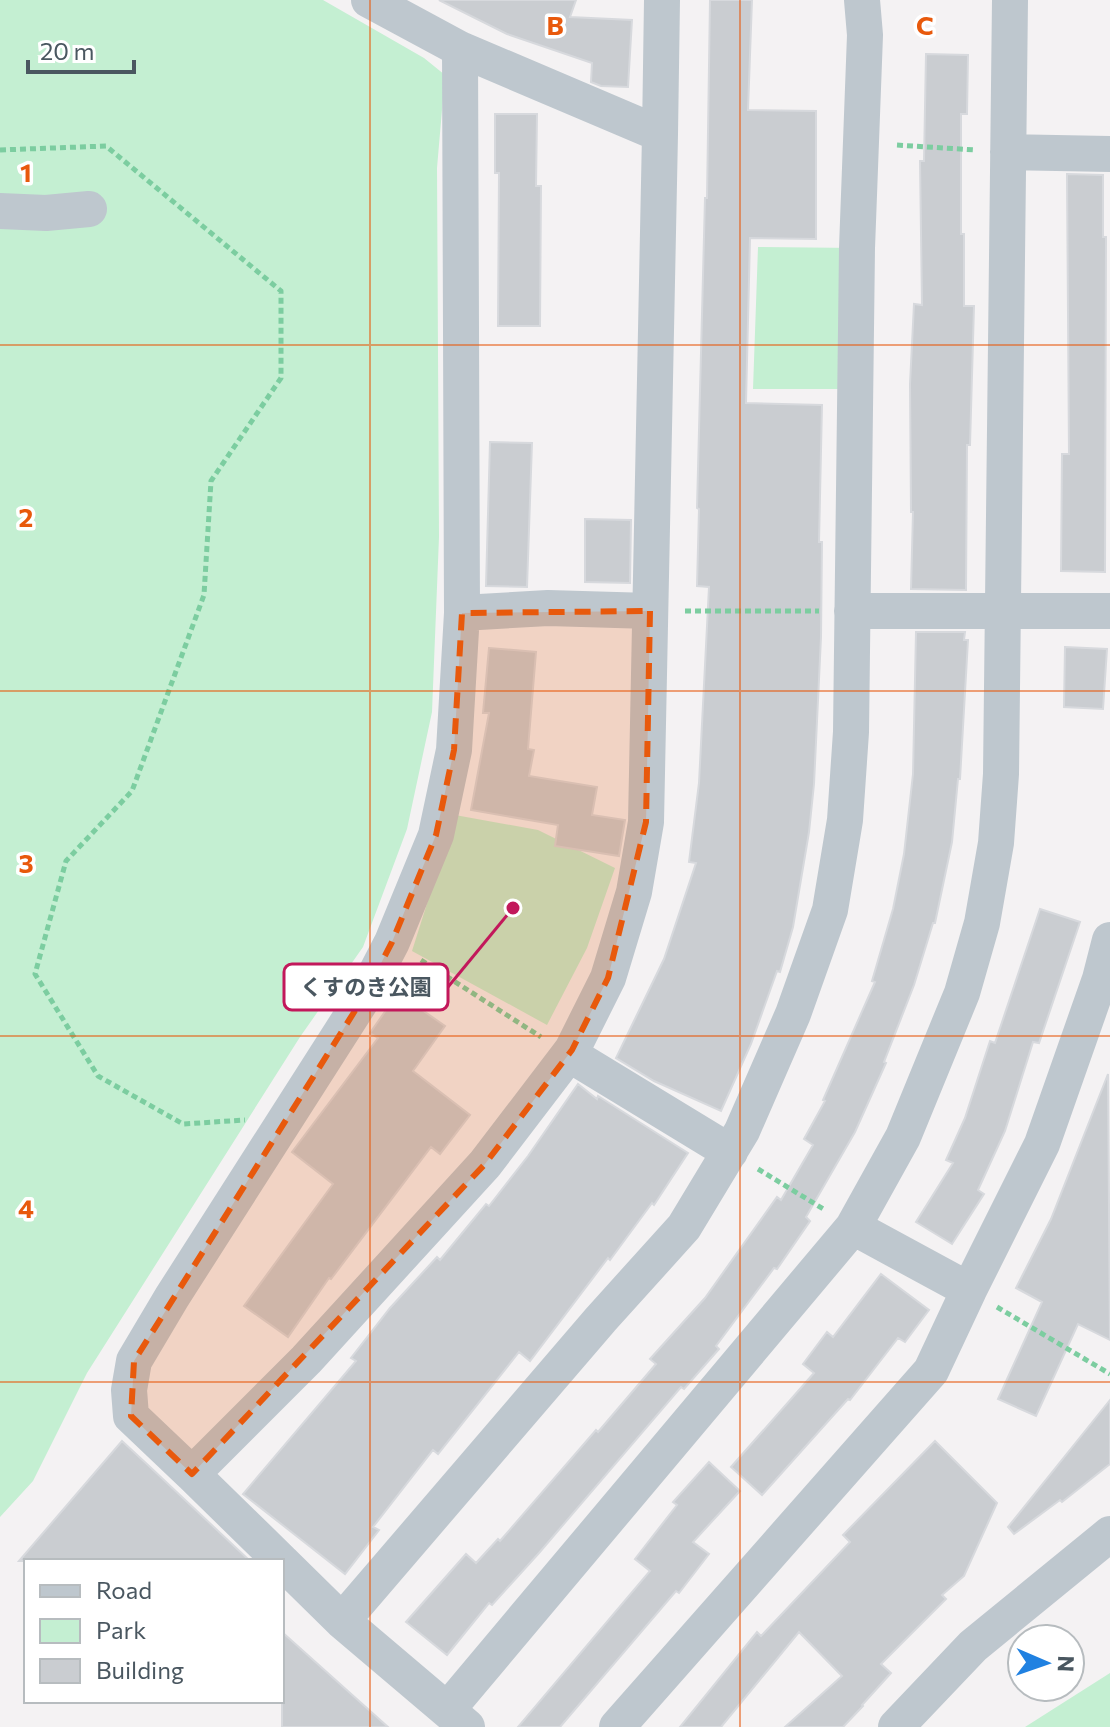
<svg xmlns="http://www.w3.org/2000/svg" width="1110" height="1727" viewBox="0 0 1110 1727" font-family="Commissioner,'Noto Sans JP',sans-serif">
  <rect width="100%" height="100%" fill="#f4f2f3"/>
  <!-- green -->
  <path fill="#c4efd2" d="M0 0H323L424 58 445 75 437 168 439 537 432 712 407 829 363 947 300 1037 87 1373 33 1481 0 1517Z
    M758 247 857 248 855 389H753Z
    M455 815 538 830 615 868 587 948 547 1025 412 951Z
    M1110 1673V1727H1025Z"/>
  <!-- building -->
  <path fill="#cacdd1" stroke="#d7d9dd" stroke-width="2" d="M439 0H576L570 17 632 20 628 87 601 86 591 82 592 63 507 34Z
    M710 0H752L748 110 816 111V239L750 238 746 403 822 405 819 542H822L821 637 814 784 809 832 793 927 780 972 777 971 751 1044 721 1111 654 1081 616 1058 664 959 696 863 689 862 699 783 709 587 697 586 699 509 697 508 705 198H707Z
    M926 54 968 55 967 114H961V234H964V306H974L970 445H967L966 590 911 589 913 512H911L910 384 914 304 922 305 920 161H924Z
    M495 114H537L536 186H541L540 326H498L499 173H495Z
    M1067 174 1103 175V237H1106L1105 572 1061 571 1062 454H1069Z
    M490 442 532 443 527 587 486 586Z
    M585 519 631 520 630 583 585 582Z
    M916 632H965L964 640H968L960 779H958L952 842 935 923H933L914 985 884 1062 886 1063 855 1132 806 1217 810 1221 777 1269 774 1268 716 1346 719 1349 684 1389 681 1387 539 1553 492 1605 489 1603 447 1655 406 1622 466 1554 476 1563 498 1539 500 1541 596 1430 598 1432 656 1364 650 1359 705 1298 777 1197 781 1200 813 1145 804 1139 825 1101 823 1100 875 982 872 981 893 909 904 854 913 774Z
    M1065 647 1107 649 1103 709 1064 707Z
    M489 648 536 652 528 749 534 750 529 776 597 787 592 815 625 820 619 856 555 846 558 825 471 810 489 713H483Z
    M1040 909 1080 922 1039 1043 1033 1042 1005 1131 978 1190 984 1194 952 1244 916 1222 953 1163 946 1160 965 1118 990 1041 995 1043Z
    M398 993 445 1026 413 1071 470 1115 440 1154 431 1147 331 1279 329 1278 288 1337 244 1306 333 1184 292 1152 378 1038 370 1033Z
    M1108 1074 1110 1340 1078 1324 1036 1416 998 1399 1042 1302 1016 1288 1051 1219Z
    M578 1084 597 1099 598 1096 688 1153 654 1205 652 1203 610 1260 608 1258 530 1361 519 1352 438 1454 433 1450 373 1527 379 1530 345 1574 243 1494 356 1361 351 1358 390 1308 437 1257 440 1260 486 1204 489 1206 528 1156Z
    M881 1274 929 1310 905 1342 898 1338 850 1400 848 1399 762 1495 731 1467 814 1373 803 1364 827 1332 833 1337Z
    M1110 1400V1464L1062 1502 1060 1500 1014 1534 1008 1527Z
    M122 1441 149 1466 250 1561H19Z
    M935 1441 997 1503 964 1576 942 1595 946 1599 881 1664 891 1673 862 1705 863 1706 843 1727H785L842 1676 799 1632 721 1727H680L757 1632 761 1636 850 1542 843 1535Z
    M709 1462 740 1491 693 1542 709 1554 679 1593 676 1591 560 1727H518L650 1571 635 1559 677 1505 673 1502Z
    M282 1632 388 1727H282Z"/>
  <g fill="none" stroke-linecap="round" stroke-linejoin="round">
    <!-- path -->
    <path stroke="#7ccda0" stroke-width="5" stroke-dasharray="6 4" stroke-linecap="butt" d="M897 145 975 150
      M0 150 106 146 281 291V378L211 481 204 595 132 791 66 861 35 974 98 1076 183 1124 245 1120
      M685 611H819
      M421 960 541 1037
      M758 1169 825 1210
      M997 1307 1110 1374"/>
    <!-- minor -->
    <path stroke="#bec7ce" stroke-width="36" d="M660 134 662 0
      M1008 152 1110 154
      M0 211 46 213 89 209
      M852 611H1110
      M462 613 548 608 650 611
      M569 1054 730 1152
      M853 1227 969 1290
      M192 1474 131 1416 129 1390 134 1361 172 1297 363 998 392 942 436 835 454 750 462 613 460 49
      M281 1561 192 1474 306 1360 485 1164 572 1050 608 978 634 892 646 822 660 134 460 49 369 0
      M282 1562 342 1621 467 1727
      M342 1621 601 1319 684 1227 742 1131 793 1014 830 910 845 820 851 732 857 248 865 35 862 0
      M448 1709 853 1227 903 1137 962 993 982 923 996 843 1001 774 1010 0
      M617 1727 931 1371 969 1290 1042 1144 1100 979 1110 940
      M896 1727 973 1646 1110 1534"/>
  </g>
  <!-- marked area -->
  <path fill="#e8590c" fill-opacity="0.2" stroke="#e8590c" stroke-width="6" stroke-dasharray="16 10" stroke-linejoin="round" d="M650 611 646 822 608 978 572 1050 485 1164 192 1474 131 1416 134 1361 363 998 392 942 436 835 454 750 462 613Z"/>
  <!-- grid -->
  <path fill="none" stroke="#e8590c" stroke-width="2" stroke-opacity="0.55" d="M370 0V1727M740 0V1727M0 345H1110M0 691H1110M0 1036H1110M0 1382H1110"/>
  <g font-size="26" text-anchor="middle" font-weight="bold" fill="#e8590c" stroke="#fff" stroke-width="7" stroke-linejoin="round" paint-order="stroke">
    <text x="555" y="35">B</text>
    <text x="925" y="35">C</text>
    <text x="26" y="182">1</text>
    <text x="26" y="527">2</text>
    <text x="26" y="873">3</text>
    <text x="26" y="1218">4</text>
  </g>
  <!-- callouts -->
  <path fill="none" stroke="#c2185b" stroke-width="3" d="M513 908L448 987"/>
  <circle fill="#c2185b" stroke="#fff" stroke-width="3" cx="513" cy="908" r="8"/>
  <rect fill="#fff" stroke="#c2185b" stroke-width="3" x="284" y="964" width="164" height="46" rx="8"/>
  <g font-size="22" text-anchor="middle" font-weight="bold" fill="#4a5760">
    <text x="366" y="995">くすのき公園</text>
  </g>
  <!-- legend -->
  <rect x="24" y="1559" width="260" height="144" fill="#ffffff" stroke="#b7bcbf" stroke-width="2"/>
  <rect x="40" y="1585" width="40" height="12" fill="#bec7ce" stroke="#b7bcbf" stroke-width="2"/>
  <text x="96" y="1599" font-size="24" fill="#4a5760">Road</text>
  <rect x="40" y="1619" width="40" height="24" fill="#c4efd2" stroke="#b7bcbf" stroke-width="2"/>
  <text x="96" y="1639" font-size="24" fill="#4a5760">Park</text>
  <rect x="40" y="1659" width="40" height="24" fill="#cacdd1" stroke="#b7bcbf" stroke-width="2"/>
  <text x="96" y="1679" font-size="24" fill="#4a5760">Building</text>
  <!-- north arrow -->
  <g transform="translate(1046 1663) rotate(92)"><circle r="38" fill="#ffffff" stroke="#b7bcbf" stroke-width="2"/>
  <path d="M0-6L14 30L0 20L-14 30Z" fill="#2081e1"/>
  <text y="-12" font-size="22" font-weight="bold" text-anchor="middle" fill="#4a5760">N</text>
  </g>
  <!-- scale -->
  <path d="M28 60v12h106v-12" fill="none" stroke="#4a5760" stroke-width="4"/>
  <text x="40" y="60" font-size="24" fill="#4a5760" stroke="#ffffff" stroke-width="6" paint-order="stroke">20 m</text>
</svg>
